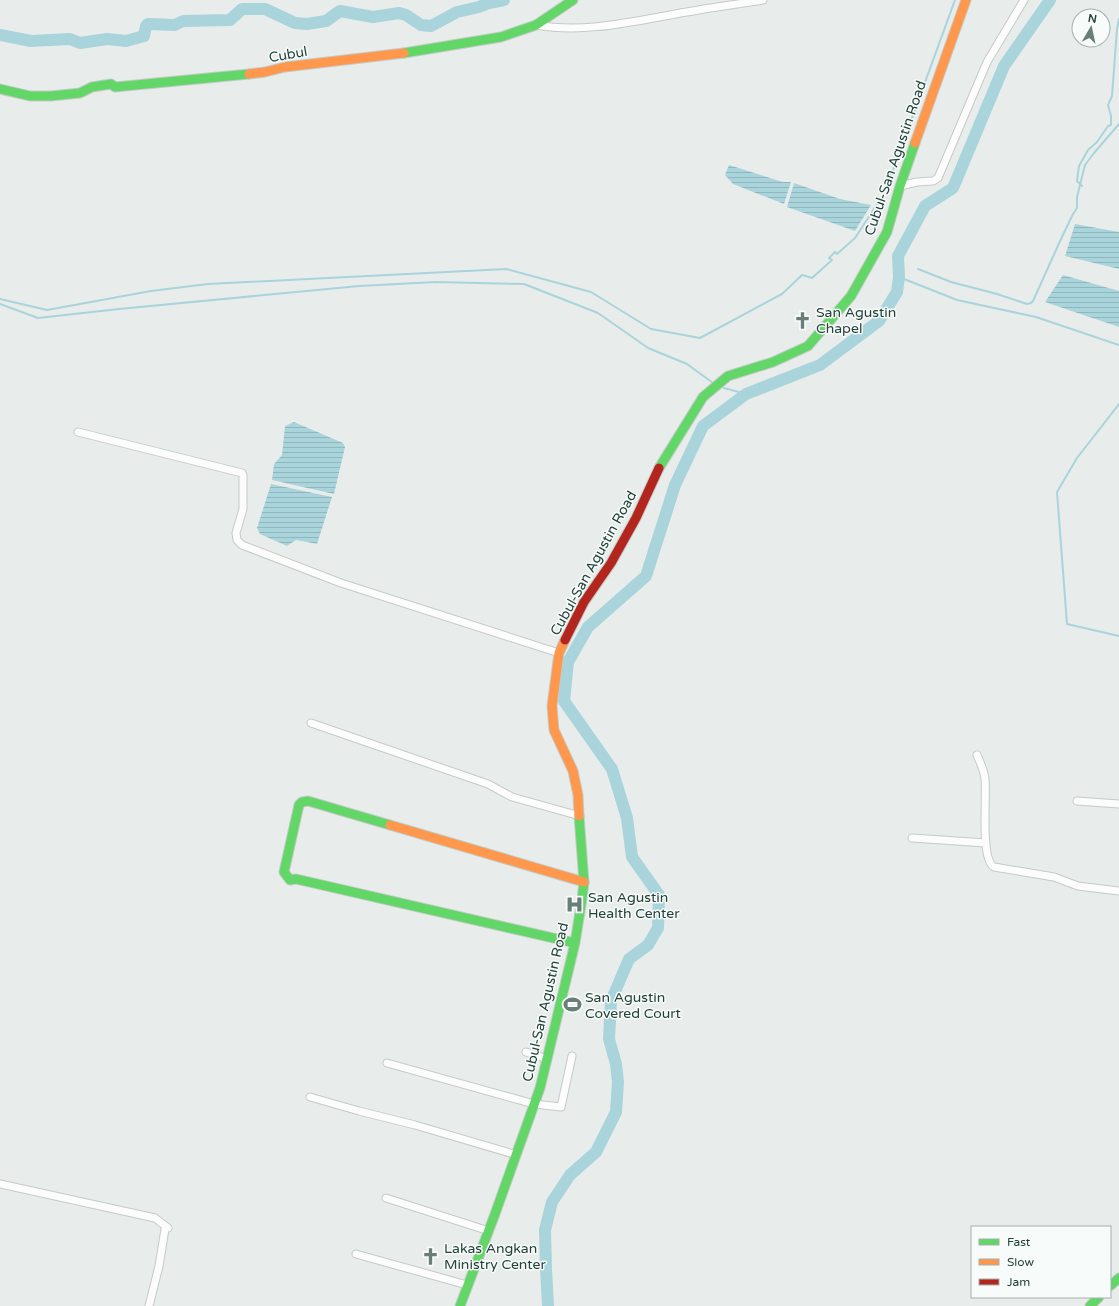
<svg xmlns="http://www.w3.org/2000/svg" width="1119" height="1306" viewBox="0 0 1119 1306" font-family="'Varela Round',sans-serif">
  <defs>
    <pattern id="water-rules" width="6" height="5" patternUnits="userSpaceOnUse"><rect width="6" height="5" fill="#a9d4db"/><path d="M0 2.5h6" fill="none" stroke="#91b7bd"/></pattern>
  </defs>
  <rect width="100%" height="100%" fill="#e8edeb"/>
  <!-- water -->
  <path fill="url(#water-rules)" d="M729 165 783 182H791L784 204 733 184 725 175Z
    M794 183 840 199 871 205 855 231 787 207Z
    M1075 224 1119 232V269L1065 256Z
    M1063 275 1119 291V327L1045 302Z
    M294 422 343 443 345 447 334 494 272 480 274 464 282 455 285 426Z
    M271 484 332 497 317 544 296 540 287 546 260 534 257 528Z"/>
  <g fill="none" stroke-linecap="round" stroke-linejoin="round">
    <!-- stream -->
    <path stroke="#a9d4db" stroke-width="2" d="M1082 186 1077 181 1079 166 1088 150 1097 142 1108 126 1111 125V116L1108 105 1112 96 1117 29 1119 19
      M918 269 951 282 997 294 1027 304 1031 303 1033 301 1061 239 1073 214 1077 208V197L1085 165 1094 153 1119 124
      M899 277 957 300 1036 317 1119 345
      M0 299 47 310 151 291 208 284 506 269 591 292 651 329 700 338 782 294 802 275 812 278 832 260 829 258 835 252 837 254 855 238 885 192 955 0
      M0 304 38 318 119 309 359 286 436 282 524 284 598 313 648 348 687 364 713 383
      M724 388 746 394
      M1119 404 1077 458 1057 492 1067 624 1119 636"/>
    <!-- river -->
    <path stroke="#a9d4db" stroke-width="12" d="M0 35 31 41 70 39 80 43 107 39 126 41 144 36 146 26 148 24 175 25 183 21 230 20 242 9H265L295 23 307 24 326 21 340 11 373 17 399 13 406 15 421 25 431 26 457 12 479 7 489 3 504 0
      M548 1306 546 1269 545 1230 552 1202 570 1175 596 1152 616 1112 618 1082 616 1064 609 1039 611 1001 629 959 648 945 658 928 659 895 632 857 627 818 612 769 564 701 568 662 588 627 646 576 675 485 703 426 746 394 820 365 879 321 897 292 899 277 898 256 925 206 953 188 1004 66 1050 0"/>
    <defs>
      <path id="street" d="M536 25C581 33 626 23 670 15 701 9 732 5 763 0
        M900 186 917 182 933 181 938 178 987 62 1024 0
        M78 432 242 473 243 475V509L236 533 237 540 242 545 341 583 559 653
        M311 723 488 784 512 797 580 816
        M977 755C980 762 984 770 985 779 987 796 980 859 994 867L1054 877 1078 886 1119 891
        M1077 801 1119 804
        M912 838 986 843
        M526 1052 547 1059
        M387 1063 534 1104 561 1107 572 1056
        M310 1097 359 1111 415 1125 517 1155
        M0 1184 155 1218 168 1228 165 1229 159 1266 149 1306
        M386 1198 489 1231
        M356 1254 467 1285"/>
      <path id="fast" d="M404 53 501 37 536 25 573 0
        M0 89 30 96H51L80 93 92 87 111 84 115 87 249 74
        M659 468 703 397 728 376 773 362 808 346 851 296 887 232 900 186 915 143
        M390 825 308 801 302 802 299 805 284 872 290 880 296 879 575 943
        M1110 1286 1119 1278
        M460 1306 495 1214 540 1088 575 943 582 899 584 882 579 816
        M1090 1306 1099 1297"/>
      <path id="slow" d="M249 74 265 72 285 67 404 53
        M915 143 966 0
        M565 640 559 653 552 706 554 730 573 771 578 795 579 816
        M390 825 584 882"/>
      <path id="jam" d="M565 640 584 602 611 563 636 518 659 468"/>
    </defs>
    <!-- street casing -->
    <use href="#street" stroke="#c5cac8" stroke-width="9"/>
    <!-- fast casing -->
    <use href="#fast" stroke="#c3cbc8" stroke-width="11"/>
    <!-- slow casing -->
    <use href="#slow" stroke="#c3cbc8" stroke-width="11"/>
    <!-- jam casing -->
    <use href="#jam" stroke="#c3cbc8" stroke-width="11"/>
    <!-- street -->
    <use href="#street" stroke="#fcfcfc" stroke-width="7"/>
    <!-- fast -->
    <use href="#fast" stroke="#63d668" stroke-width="9"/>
    <!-- slow -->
    <use href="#slow" stroke="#ff974d" stroke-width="9"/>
    <!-- jam -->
    <use href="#jam" stroke="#b3261e" stroke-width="9"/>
  </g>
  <!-- icons -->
  <defs>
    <symbol id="church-bare" viewBox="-9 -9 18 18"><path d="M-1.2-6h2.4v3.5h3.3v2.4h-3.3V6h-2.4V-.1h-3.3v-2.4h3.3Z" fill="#697e78" stroke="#f7fbf9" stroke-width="2.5" paint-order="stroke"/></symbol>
    <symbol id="hospital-bare" viewBox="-9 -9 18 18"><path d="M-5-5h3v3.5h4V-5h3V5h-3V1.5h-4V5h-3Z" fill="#697e78" stroke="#f7fbf9" stroke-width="2.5" paint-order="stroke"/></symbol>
    <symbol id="stadium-bare" viewBox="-9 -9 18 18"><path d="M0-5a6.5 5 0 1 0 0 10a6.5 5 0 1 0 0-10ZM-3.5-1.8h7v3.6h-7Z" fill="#697e78" stroke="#f7fbf9" stroke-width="2.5" paint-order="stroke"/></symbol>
  </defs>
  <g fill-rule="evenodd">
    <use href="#church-bare" x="790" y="308" width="25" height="25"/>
    <use href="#hospital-bare" x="562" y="892" width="25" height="25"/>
    <use href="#stadium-bare" x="560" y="992" width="25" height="25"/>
    <use href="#church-bare" x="418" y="1244" width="25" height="25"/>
  </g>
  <g text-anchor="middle" stroke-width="3" stroke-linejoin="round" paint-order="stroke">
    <!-- street labels -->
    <g font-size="14" fill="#24423a" stroke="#f7fbf9">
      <text transform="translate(288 54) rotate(-10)" y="5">Cubul</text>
      <text transform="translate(895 158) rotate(-71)" y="5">Cubul-San Agustin Road</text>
      <text transform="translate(593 563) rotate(-61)" y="5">Cubul-San Agustin Road</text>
      <text transform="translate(545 1002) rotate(-77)" y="5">Cubul-San Agustin Road</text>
    </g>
    <!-- poi labels -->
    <g font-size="14" fill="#24423a" stroke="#f7fbf9" text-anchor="start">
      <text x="816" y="317">San Agustin<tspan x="816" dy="16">Chapel</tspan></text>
      <text x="588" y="902">San Agustin<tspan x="588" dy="16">Health Center</tspan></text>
      <text x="585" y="1002">San Agustin<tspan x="585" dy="16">Covered Court</tspan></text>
      <text x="444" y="1253">Lakas Angkan<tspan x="444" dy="16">Ministry Center</tspan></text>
    </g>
  </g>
  <!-- legend -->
  <rect x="971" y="1226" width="140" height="72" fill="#f7fbf9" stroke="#a3b1ad"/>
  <rect x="979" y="1239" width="20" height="6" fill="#63d668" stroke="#a3b1ad"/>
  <text x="1007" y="1246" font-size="12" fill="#24423a">Fast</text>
  <rect x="979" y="1259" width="20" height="6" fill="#ff974d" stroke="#a3b1ad"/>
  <text x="1007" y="1266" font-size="12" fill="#24423a">Slow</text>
  <rect x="979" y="1279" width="20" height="6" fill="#b3261e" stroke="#a3b1ad"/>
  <text x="1007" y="1286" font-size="12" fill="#24423a">Jam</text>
  <!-- north arrow -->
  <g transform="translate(1091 28) rotate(9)"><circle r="19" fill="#f7fbf9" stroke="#a3b1ad"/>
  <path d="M0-3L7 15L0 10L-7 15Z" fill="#697e78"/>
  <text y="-6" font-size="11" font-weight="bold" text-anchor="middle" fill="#24423a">N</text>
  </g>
</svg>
